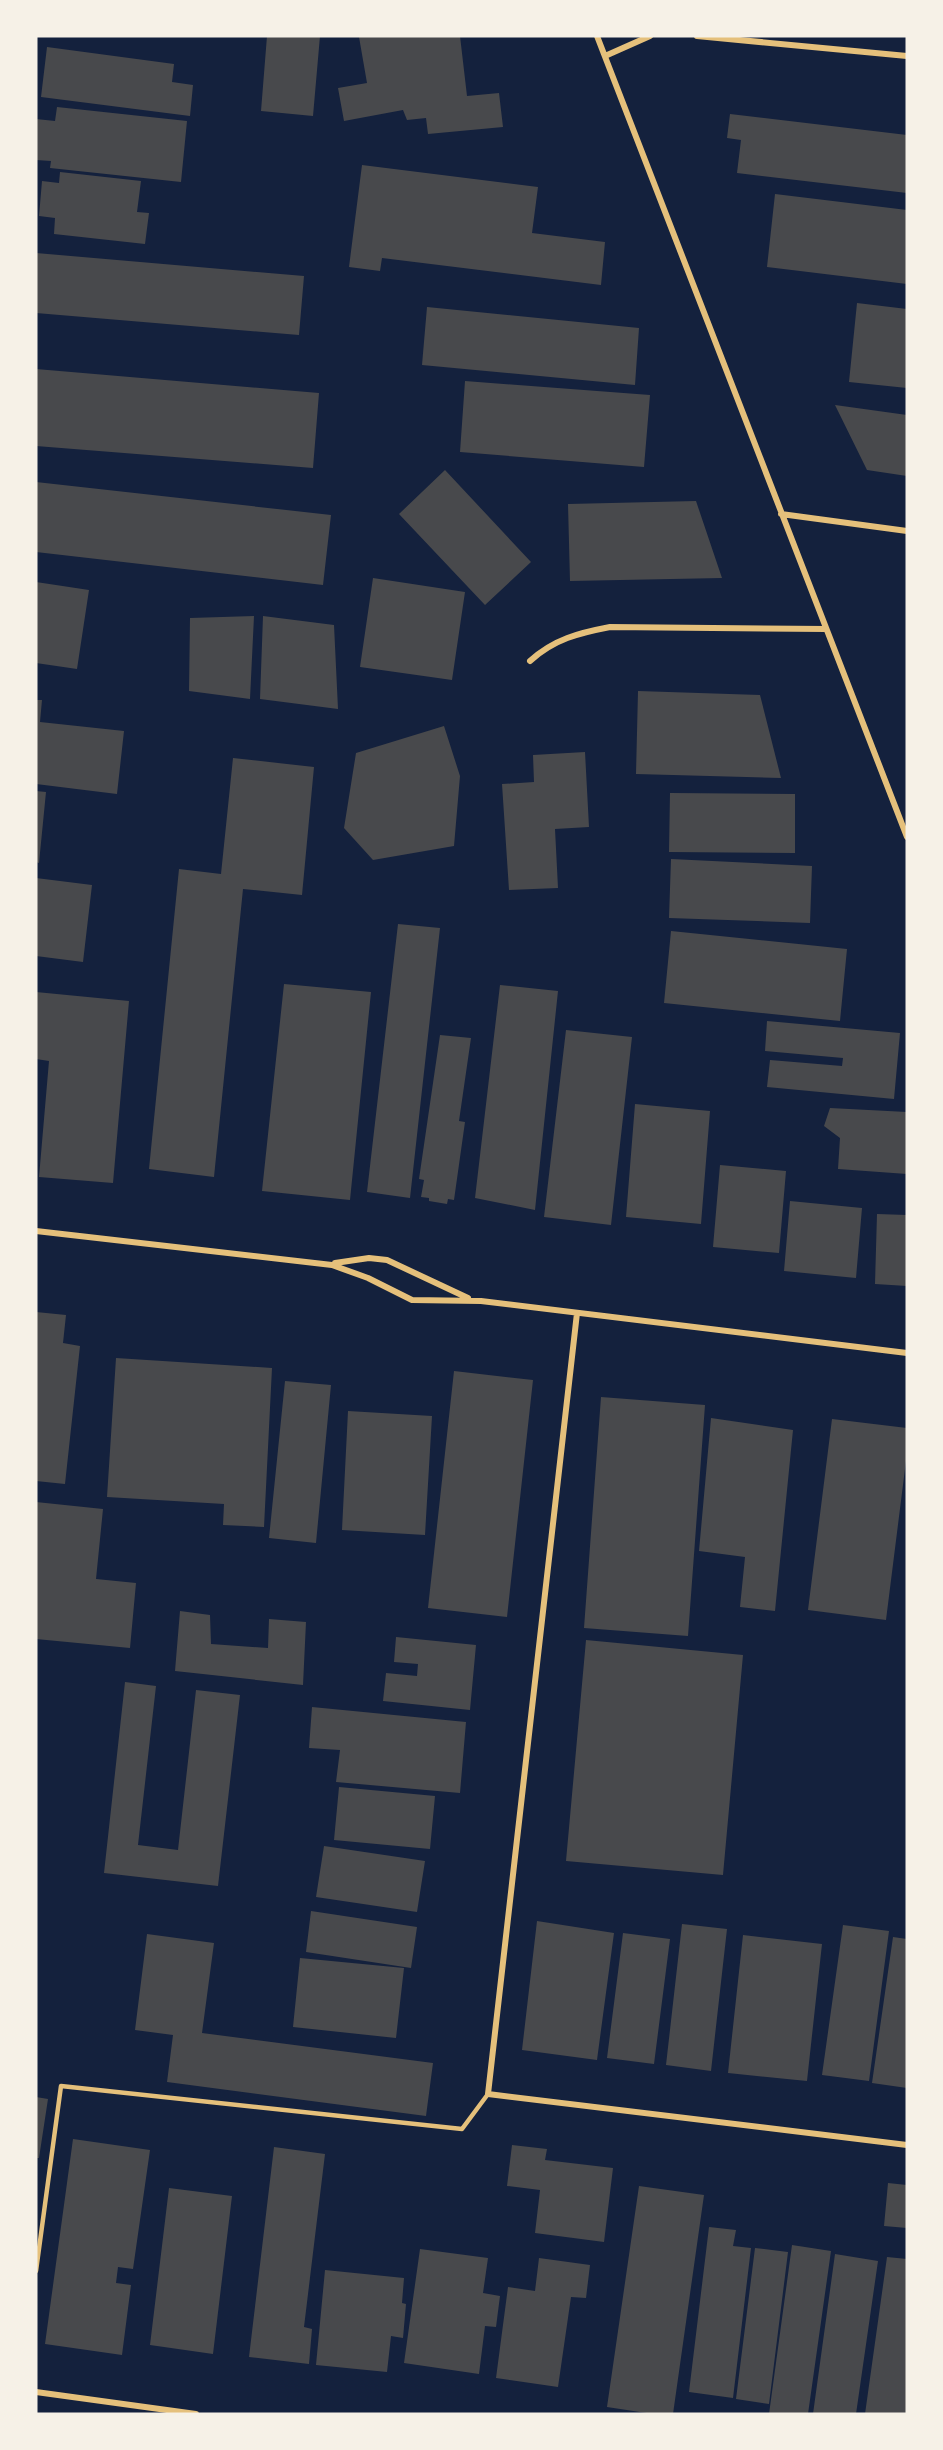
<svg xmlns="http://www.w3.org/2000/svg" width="943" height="2450" viewBox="0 0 943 2450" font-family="'Exo 2',sans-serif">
  <rect width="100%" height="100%" fill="#14213d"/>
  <!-- building -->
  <path fill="#48494c" d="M267 36H320L313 116 261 111Z
    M460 36 467 96 499 93 503 127 428 134 426 118 407 120 403 110 344 121 338 88 367 83 359 37Z
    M47 47 174 64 172 82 193 85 190 116 41 97Z
    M57 107 187 121 181 182 50 168 51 161 36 160V119L55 121Z
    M730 114 907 135V193L737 173 741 140 727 138Z
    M362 165 538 187 532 233 605 242 601 285 382 258 380 271 349 267Z
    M60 172 141 181 137 212 149 213 145 244 54 234 55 218 39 216 42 181 59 183Z
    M775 194 907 210V284L767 267Z
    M36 253 304 276 299 335 36 313Z
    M857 303 907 309V388L849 382Z
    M427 307 639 328 635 385 422 365Z
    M36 369 319 393 313 468 36 446Z
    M465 381 650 395 644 467 460 452Z
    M835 405 907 415V476L867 470Z
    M445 470 531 562 485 605 399 514Z
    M36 482 331 515 323 585 36 552Z
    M696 501 722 578 570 581 568 504Z
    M373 578 465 592 452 680 360 667Z
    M36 582 89 590 77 669 36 663Z
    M254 616 250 699 189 691 190 618Z
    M263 616 334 625 338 709 260 699Z
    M638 691 760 695 781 778 636 774Z
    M36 700H42L40 722 124 731 117 794 36 784Z
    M444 726 460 776 454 846 373 860 344 828 356 753Z
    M585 752 589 827 555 829 558 888 509 890 502 784 534 782 533 755Z
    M233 758 314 767 302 895 243 889 214 1177 149 1169 179 869 221 874Z
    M36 791 46 792 39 863 36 862Z
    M670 793 795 794V853L669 852Z
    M671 859 812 866 810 923 669 918Z
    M36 878 92 885 83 962 36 956Z
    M398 924 440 928 410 1198 367 1192Z
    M671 931 847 949 840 1021 664 1003Z
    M284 984 371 992 350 1200 262 1191Z
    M500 985 558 991 535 1210 475 1198Z
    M36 992 129 1001 113 1183 39 1177 49 1061 36 1059Z
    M767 1021 900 1033 894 1099 767 1087 770 1060 842 1066 843 1058 765 1051Z
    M566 1030 632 1037 611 1225 544 1217Z
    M440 1035 471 1038 459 1121 465 1122 454 1200 448 1199 447 1204 429 1201V1198L421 1197 424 1180 419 1179Z
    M635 1104 710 1111 701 1224 626 1217Z
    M830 1108 907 1112V1174L838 1169 840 1138 824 1126Z
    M720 1165 786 1171 779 1253 713 1247Z
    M790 1201 862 1208 856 1278 784 1271Z
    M877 1214 907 1215V1286L875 1284Z
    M36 1312 66 1315 63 1343 80 1346 65 1484 36 1481Z
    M116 1358 272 1368 264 1527 223 1525 224 1504 107 1497Z
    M454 1371 533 1380 507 1617 428 1608Z
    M285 1381 331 1385 316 1543 269 1538Z
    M601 1397 705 1405 688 1636 584 1628Z
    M348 1411 432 1416 425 1535 342 1530Z
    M711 1418 793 1430 775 1611 740 1607 745 1557 699 1551Z
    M832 1419 907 1428V1453L886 1620 808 1610Z
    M36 1502 103 1509 96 1579 136 1583 130 1648 36 1639Z
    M180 1611 210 1615 211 1644 268 1648 269 1619 306 1622 303 1685 175 1671Z
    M396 1637 476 1645 470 1710 383 1701 386 1673 417 1676 418 1664 394 1662Z
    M586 1640 743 1655 723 1875 566 1861Z
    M125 1682 156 1686 138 1845 178 1850 196 1690 240 1695 218 1886 104 1873Z
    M312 1707 466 1722 460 1793 336 1782 340 1750 309 1748Z
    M339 1787 435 1796 430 1849 334 1840Z
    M324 1846 425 1861 417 1912 316 1897Z
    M311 1911 417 1927 411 1968 306 1952Z
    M537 1921 614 1933 597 2060 522 2050Z
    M682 1924 727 1929 711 2071 666 2065Z
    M843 1925 889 1931 869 2081 822 2075Z
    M623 1933 670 1939 654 2064 607 2058Z
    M147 1934 214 1943 202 2033 433 2063 426 2116 167 2082 173 2035 135 2030Z
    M743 1935 822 1944 807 2081 728 2073Z
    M893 1937 907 1939V2088L872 2083Z
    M300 1958 404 1968 396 2038 293 2027Z
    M36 2097 48 2099 39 2158H36Z
    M73 2139 150 2150 133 2269 118 2267 116 2283 131 2285 122 2355 45 2344Z
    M512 2145 547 2149 545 2160 613 2168 604 2242 535 2233 540 2190 507 2186Z
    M274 2147 325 2154 304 2327 312 2329 309 2364 249 2357Z
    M888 2183 907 2185V2228L884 2226Z
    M639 2186 704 2195 673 2414H653L607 2407Z
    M169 2188 232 2196 213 2354 150 2345Z
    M709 2227 736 2230 733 2246 751 2248 733 2398 689 2392Z
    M792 2245 831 2251 808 2414H769Z
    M755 2248 788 2252 769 2404 736 2399Z
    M420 2249 488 2258 483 2293 500 2296 496 2327 485 2326 479 2374 404 2363Z
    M835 2254 878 2261 856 2414H813Z
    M887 2257 907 2259 906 2414H865Z
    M539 2258 590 2265 586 2298 571 2297 558 2387 496 2378 508 2287 535 2291Z
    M325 2270 404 2278 402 2303 406 2304 403 2338 391 2336 387 2372 316 2365Z"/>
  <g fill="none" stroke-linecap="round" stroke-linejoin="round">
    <!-- service -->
    <path stroke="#e5c07b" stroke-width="4.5" d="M36 2271 61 2086 462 2129 488 2094"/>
    <!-- minor -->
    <path stroke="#e5c07b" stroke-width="6" d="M597 36 907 837
      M697 36 907 56
      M605 56 650 36
      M781 514 907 531
      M530 661C554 639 579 633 610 627L826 629
      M36 1231 332 1265 368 1278 412 1300 481 1301 907 1353
      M335 1263 369 1258 387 1260 468 1298
      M577 1313 488 2094 907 2145
      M36 2392 196 2414"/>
  </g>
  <!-- border -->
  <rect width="943" height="2450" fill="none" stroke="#f6f1e7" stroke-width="75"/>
</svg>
